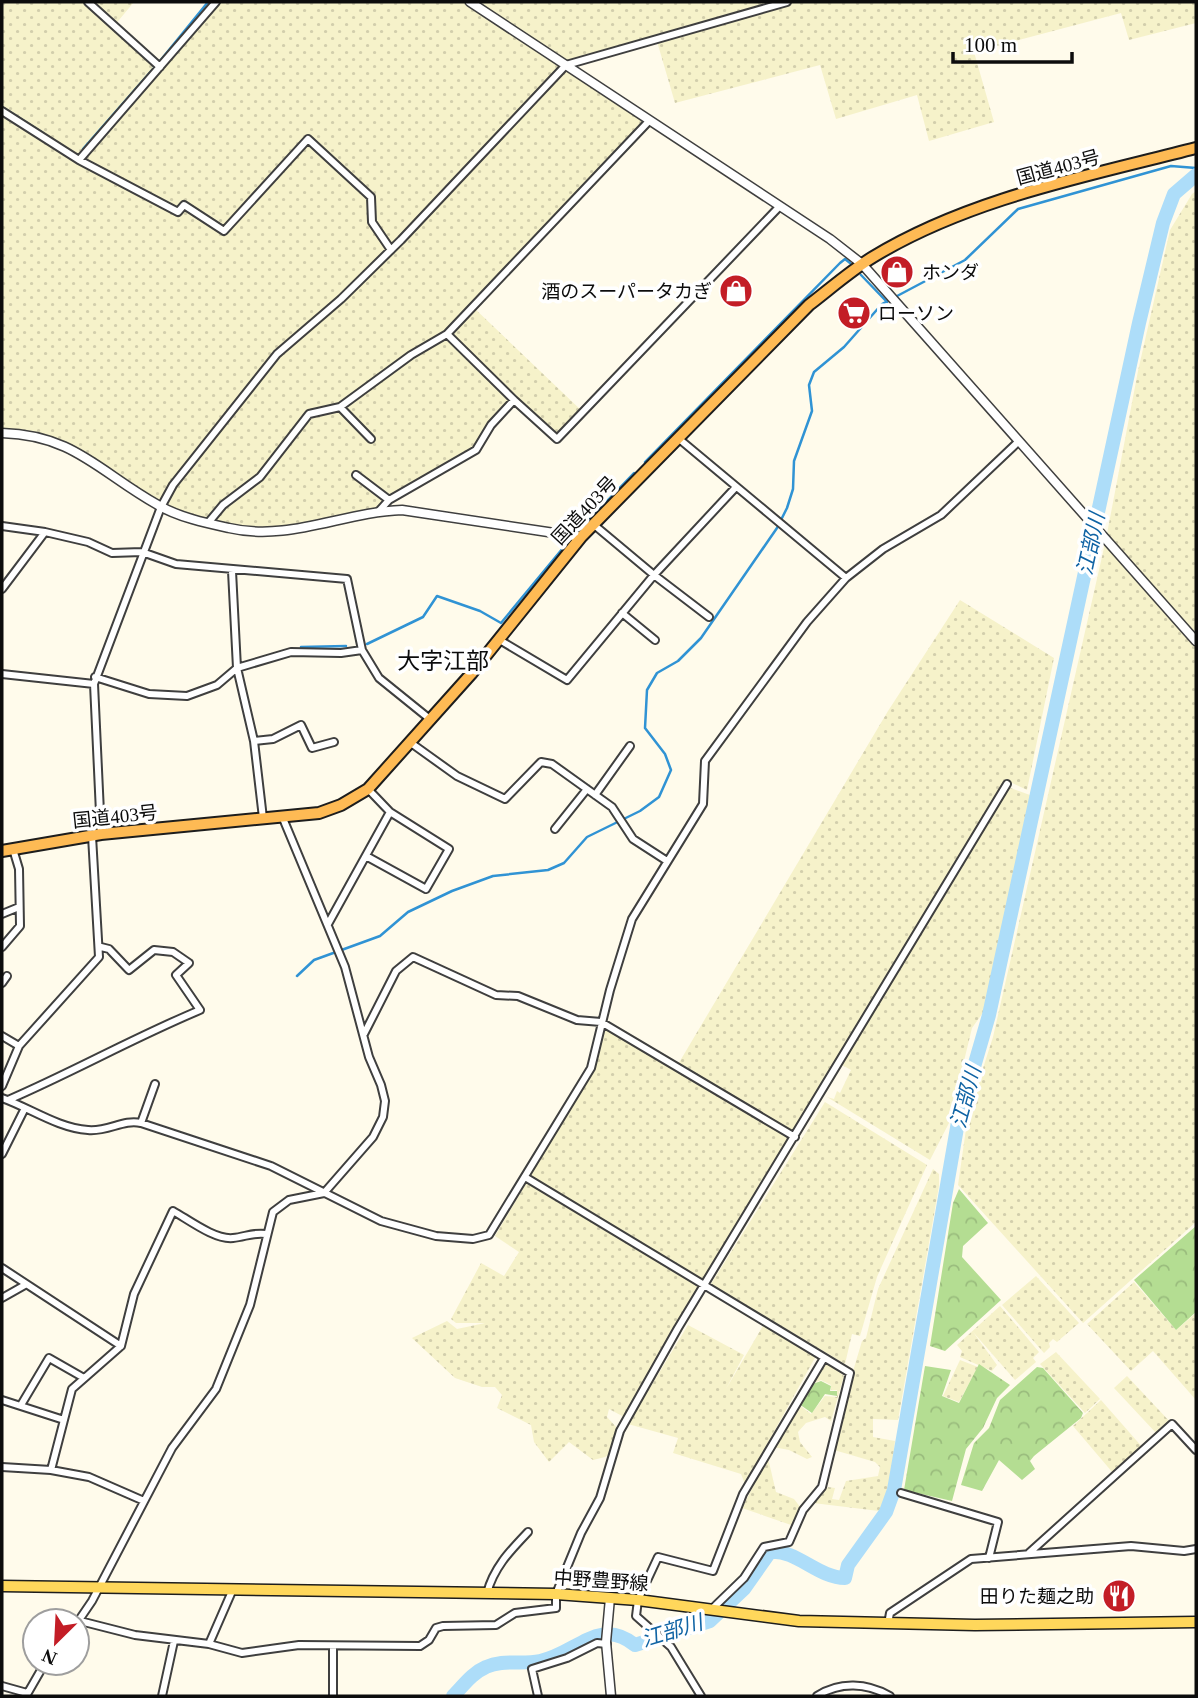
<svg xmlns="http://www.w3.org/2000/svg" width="1198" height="1698" viewBox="0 0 1198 1698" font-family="'Times New Roman','Noto Sans JP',serif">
  <defs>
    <pattern id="farmland-dots" width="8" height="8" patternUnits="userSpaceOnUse" patternTransform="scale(1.75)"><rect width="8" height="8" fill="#f6f2ca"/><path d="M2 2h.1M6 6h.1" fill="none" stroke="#d2ceac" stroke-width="1.8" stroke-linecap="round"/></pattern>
    <pattern id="forest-crowns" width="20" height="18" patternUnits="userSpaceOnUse" patternTransform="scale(1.75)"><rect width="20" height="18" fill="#b4dd92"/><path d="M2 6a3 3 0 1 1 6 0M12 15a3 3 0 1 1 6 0" fill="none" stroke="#9abc7d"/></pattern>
  </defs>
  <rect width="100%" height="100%" fill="#fffbeb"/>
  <!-- farmland -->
  <path fill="url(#farmland-dots)" d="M2 2H134L114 26 160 67 216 2H1196V23L1129 40 1121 13 974 52 994 122 929 141 917 95 836 119 820 65 675 103 656 38 567 65 649 121 473 307 583 412 557 439 513 400 476 450 389 500 379 511 293 531 232 529 161 507 69 447 2 433Z
    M1196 191V1222L1083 1323 958 1185 968 1115 993 1037 1031 870 1106 539 1138 371 1170 230 1192 194Z
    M960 600 1054 658 1027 790 1008 781 704 1282 529 1177 594 1068 604 1026 677 1066 888 711Z
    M1034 779V798L987 1007 972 1028 949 1123 930 1160 827 1097 834 1099 837 1091 840 1093 851 1070 842 1065 1008 787 1030 795Z
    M825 1102 927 1165 877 1277 860 1336 852 1334 845 1364 711 1284Z
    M933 1169 939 1174V1186L898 1420 873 1419V1437L895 1441 888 1498 879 1511 813 1503 828 1487 835 1488 832 1499 839 1500 846 1481 878 1476 880 1467 875 1462 834 1450 845 1398 862 1341 866 1338 878 1289Z
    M527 1182 701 1286 626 1418 609 1409 607 1417 618 1429 609 1455 605 1457 593 1460 569 1442 549 1462 534 1442 531 1425 497 1408 502 1395 495 1387H482L455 1378 412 1338 447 1321 457 1329 485 1323H456L451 1319 481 1263 504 1276 519 1252 495 1236Z
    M1036 1276 1079 1323 1057 1342 1053 1339 1049 1343 1050 1347 1044 1353 1002 1305Z
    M1134 1282 1176 1330 1196 1313V1400L1153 1351 1131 1371 1087 1324Z
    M1000 1306 1039 1352 1033 1358 1036 1362 1015 1380 973 1332 997 1365 992 1371 960 1357 962 1351 957 1345Z
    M764 1324 816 1356 745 1484 741 1474 673 1453 678 1438 628 1424 688 1325 744 1355 726 1389Z
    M1056 1352 1100 1399 1085 1413 1040 1364Z
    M826 1360 844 1376 831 1421 825 1417 806 1423 798 1432 800 1442 812 1457 807 1459 789 1450 773 1447 798 1404 811 1414 825 1396 837 1397V1390H831V1385L821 1380 812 1384Z
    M960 1360 978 1367 959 1402 943 1396Z
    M1127 1376 1172 1424 1157 1434 1114 1388Z
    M1101 1400 1143 1448 1113 1473 1073 1426Z
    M768 1458 776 1492 794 1499 801 1508 794 1526 742 1508Z"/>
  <!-- forest -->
  <path fill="url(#forest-crowns)" d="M959 1189 988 1223 963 1246 962 1257 1001 1300 945 1351 930 1346 953 1203Z
    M1196 1226V1312L1176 1330 1134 1280Z
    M979 1364 1010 1385 997 1398 983 1428 966 1449 952 1501 904 1490 925 1366 951 1370 942 1396 959 1403Z
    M1037 1367 1043 1368 1083 1413 1081 1418 1034 1456 1030 1461 1035 1469 1022 1480 999 1460 982 1491 961 1485 974 1443 989 1428 1000 1400Z
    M821 1381 831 1386 830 1391H837V1396L825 1394 812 1413 799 1404 807 1386Z"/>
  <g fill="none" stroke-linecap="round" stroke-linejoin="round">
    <!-- stream -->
    <path stroke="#3093d4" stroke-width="2.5" d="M160 61 208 2
      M2 107 43 133
      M83 149 154 68
      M861 275 887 302
      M645 462 840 263 845 259 850 263
      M584 525 634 473
      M367 644 423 617 437 596 480 611 501 623 563 548
      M301 647 346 646
      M297 976 314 960 380 936 408 912 452 891 493 876 548 870 564 863 587 837 640 811 659 797 671 770 665 754 645 728 647 690 657 673 678 661 701 638 777 528 787 508 793 489 794 461 812 411 809 385 814 372 844 347 882 304 965 260 1018 209 1171 166 1196 168"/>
    <!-- river -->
    <path stroke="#adddf9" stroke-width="14" d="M453 1696C463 1686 472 1673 486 1667 503 1659 522 1665 540 1661 576 1654 599 1616 635 1645L710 1621 744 1589 770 1552C796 1549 818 1578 845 1578L848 1565 886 1512 894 1490 958 1122 989 1015 1139 323 1163 223 1174 194 1196 175"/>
    <defs>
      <path id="minor" d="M88 2 160 67
        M2 111 79 160 178 212 184 205 224 231 308 139 371 197 372 222 391 250
        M79 160 216 2
        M447 334 514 400
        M340 407 371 439
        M678 438 846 578
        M356 475 389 500
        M379 511 389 500 476 450 491 425 514 400 557 439 779 207
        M208 523 223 505 260 477 309 414 340 407 411 355 447 334 649 121
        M593 524 654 575 709 617
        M2 526 45 532
        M232 571 237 668 254 741 263 818
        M2 589 45 532 88 542 112 553 142 552 176 564 347 579 362 650 379 678 431 720
        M622 613 655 640
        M498 639 567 680 654 575 736 487
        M2 674 94 684
        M95 677 149 694 187 696 217 685 237 668 291 652 341 653 362 650
        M254 741 273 739 301 725 312 748 334 742
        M411 743 457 776 505 799 541 762 552 764 612 807 633 839 667 861
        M595 795 630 746
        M555 829 587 789
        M101 834 94 684 161 507 173 485 277 354 341 299 401 240 566 65 787 2
        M366 856 426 889 449 849 390 812
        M2 914 19 907
        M328 924 390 812 368 789
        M2 947 20 926 19 869 13 849
        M2 983 7 976
        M364 1034 396 971 413 957 496 995 518 996 577 1020 601 1022 795 1137
        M2 1036 19 1046
        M2 1086 19 1046 99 957 92 836
        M2 1098C30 1108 58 1128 88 1130 108 1132 123 1119 141 1123L271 1166 381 1221 436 1236 473 1239 489 1235 591 1068 610 990 632 919 703 804 705 761 807 622 846 578 883 549 941 515 1018 442
        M8 1100C73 1072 135 1037 200 1010L176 975 189 963 173 952 154 950 129 970 109 949 101 947
        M141 1123 155 1084
        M2 1154 25 1108
        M525 1177 850 1373 822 1487 803 1510 789 1542 764 1547 744 1578 713 1608
        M2 1268 121 1346
        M2 1298 25 1285
        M2 1400 64 1420
        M21 1405 49 1358 84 1378
        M2 1467 51 1470 89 1477 144 1501
        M51 1470 72 1389 121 1346 134 1294 173 1211C189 1220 215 1240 233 1238 245 1237 253 1232 266 1234
        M901 1493 998 1522 989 1558
        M1029 1553 1172 1424 1196 1450
        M487 1593C494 1567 510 1551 528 1532
        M80 1621 135 1635 209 1644 242 1653 299 1645 420 1646 429 1640 436 1628 443 1626 496 1625 515 1613 556 1608V1594L581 1533 600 1498 620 1431 678 1328 1007 784
        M77 1623 92 1601 172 1448 216 1389 250 1305 273 1212 289 1200 324 1193 373 1137 383 1117 385 1101 381 1085 369 1057 345 967 282 816
        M888 1624 890 1613 971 1559 1131 1546 1184 1551 1196 1549
        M209 1644 233 1589
        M2 1686 27 1693
        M26 1696 45 1663
        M162 1696 174 1641
        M333 1696V1648
        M538 1696 532 1669 567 1658 597 1643 607 1644
        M701 1696 671 1647 636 1616 638 1600 658 1557 713 1571 743 1494 824 1358
        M817 1696C840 1681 867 1683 890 1696"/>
      <path id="tertiary" d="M470 2 830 239 862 264 1196 641
        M2 433C74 435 99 472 158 505 178 517 206 523 229 528 289 542 343 512 402 510L581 537
        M610 1598 606 1642 611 1696"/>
      <path id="primary" d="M2 1586 556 1594 638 1600 799 1621 975 1625 1196 1622"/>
      <path id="trunk" d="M2 851 101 834 319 813 341 805 368 789 471 674 581 537 809 305C830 289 850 271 873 257 970 198 1088 176 1196 148"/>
    </defs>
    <!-- minor casing -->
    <use href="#minor" stroke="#3f3f3f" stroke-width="10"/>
    <!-- tertiary casing -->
    <use href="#tertiary" stroke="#3f3f3f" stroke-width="11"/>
    <!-- primary casing -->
    <use href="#primary" stroke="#1d1d1d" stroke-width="13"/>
    <!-- trunk casing -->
    <use href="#trunk" stroke="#1d1d1d" stroke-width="14"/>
    <!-- minor -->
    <use href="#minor" stroke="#fff" stroke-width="6"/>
    <!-- tertiary -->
    <use href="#tertiary" stroke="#fff" stroke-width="8"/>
    <!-- primary -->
    <use href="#primary" stroke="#ffd75b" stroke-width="10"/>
    <!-- trunk -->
    <use href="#trunk" stroke="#feba54" stroke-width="10"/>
  </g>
  <!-- icons -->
  <defs>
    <symbol id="shop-disc" viewBox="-11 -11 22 22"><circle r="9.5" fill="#c31d26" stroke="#fff"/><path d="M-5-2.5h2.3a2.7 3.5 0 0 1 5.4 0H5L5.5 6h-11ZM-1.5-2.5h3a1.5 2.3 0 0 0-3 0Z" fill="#fff"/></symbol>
    <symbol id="supermarket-disc" viewBox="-11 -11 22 22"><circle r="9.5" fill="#c31d26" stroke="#fff"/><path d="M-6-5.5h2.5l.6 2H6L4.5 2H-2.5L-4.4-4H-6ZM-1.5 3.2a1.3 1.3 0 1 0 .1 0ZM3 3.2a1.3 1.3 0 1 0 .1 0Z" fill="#fff"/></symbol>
    <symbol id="restaurant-disc" viewBox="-11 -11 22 22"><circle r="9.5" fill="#c31d26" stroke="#fff"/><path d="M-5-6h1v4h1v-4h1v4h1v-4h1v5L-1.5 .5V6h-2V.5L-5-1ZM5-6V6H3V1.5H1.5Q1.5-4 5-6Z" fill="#fff"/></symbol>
  </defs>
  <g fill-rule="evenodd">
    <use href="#shop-disc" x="878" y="253" width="38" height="38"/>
    <use href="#shop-disc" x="717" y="272" width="38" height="38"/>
    <use href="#supermarket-disc" x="835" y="294" width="38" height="38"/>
    <use href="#restaurant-disc" x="1100" y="1577" width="38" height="38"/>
  </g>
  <g text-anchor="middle" stroke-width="7" stroke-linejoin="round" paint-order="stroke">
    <!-- street labels -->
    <g font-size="19" fill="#0c0c0c" stroke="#fff">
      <text transform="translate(1058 167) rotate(-15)" y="7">国道403号</text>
      <text transform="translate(584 510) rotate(-47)" y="7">国道403号</text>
      <text transform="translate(115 816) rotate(-6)" y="7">国道403号</text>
      <text transform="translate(601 1580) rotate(4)" y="7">中野豊野線</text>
    </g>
    <!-- poi labels -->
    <g font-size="19" fill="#0c0c0c" stroke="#fff" text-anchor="start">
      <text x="922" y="279">ホンダ</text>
      <text x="712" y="298" text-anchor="end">酒のスーパータカぎ</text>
      <text x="878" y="320">ローソン</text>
      <text x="1094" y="1603" text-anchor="end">田りた麺之助</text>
    </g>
    <!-- water labels -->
    <g font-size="21" font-style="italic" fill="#0f63a4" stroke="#fff">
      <text transform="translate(1091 544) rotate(-78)" y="7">江部川</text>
      <text transform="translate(966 1097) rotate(-75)" y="7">江部川</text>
      <text transform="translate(672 1631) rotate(-17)" y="7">江部川</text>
    </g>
    <!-- quarter labels -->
    <g font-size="23" fill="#0c0c0c" stroke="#fff">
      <text x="443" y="669">大字江部</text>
    </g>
  </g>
  <!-- border -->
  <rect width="1198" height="1698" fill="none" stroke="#0c0c0c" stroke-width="7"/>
  <!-- north arrow -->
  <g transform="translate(56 1642) rotate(204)"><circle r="33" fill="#ffffff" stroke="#9e9e9e" stroke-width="2"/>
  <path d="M0-5L12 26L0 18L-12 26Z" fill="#c31d26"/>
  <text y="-10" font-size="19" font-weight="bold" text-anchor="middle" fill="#0c0c0c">N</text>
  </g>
  <!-- scale -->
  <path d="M953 52v10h119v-10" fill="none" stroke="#0c0c0c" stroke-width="3.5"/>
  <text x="964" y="52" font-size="21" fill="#0c0c0c" stroke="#ffffff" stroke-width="5" paint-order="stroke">100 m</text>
</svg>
